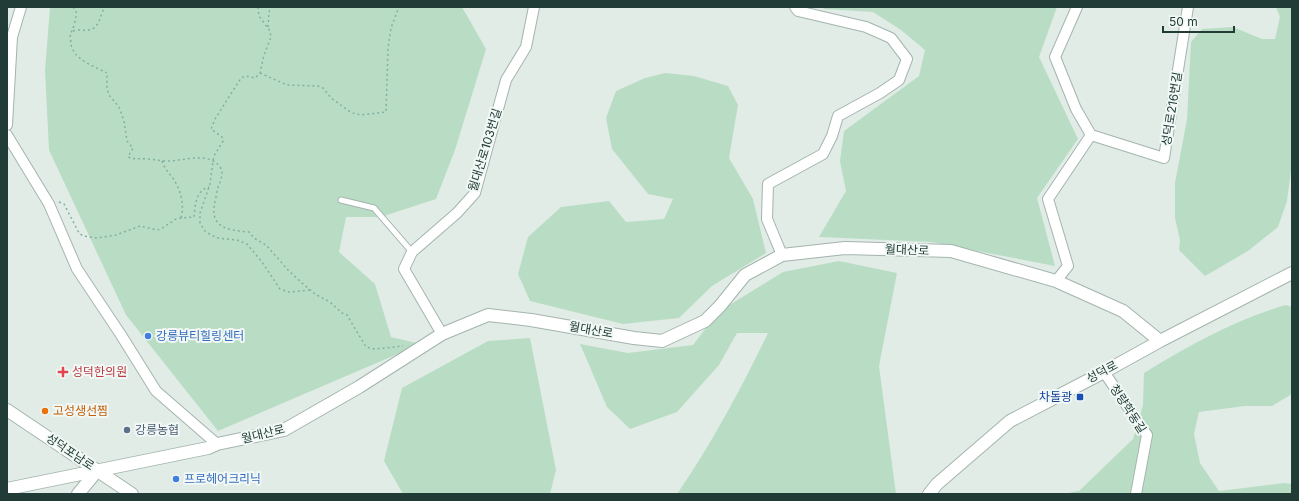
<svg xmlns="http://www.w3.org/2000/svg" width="1299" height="501" viewBox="0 0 1299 501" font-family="Inter,'Noto Sans KR',sans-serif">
  <rect width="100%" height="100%" fill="#e1ece7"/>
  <!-- green -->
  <path fill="#b9ddc4" d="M50 7H462L486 49 455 150 436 199 381 217H346L339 252 375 284 391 337 421 344 218 431 126 315 49 150 45 70Z
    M822 7H1057L1039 57 1078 139 1037 198 1055 266 931 242 819 237 846 191 840 161 844 131 919 76 925 50 901 30 873 12 824 9Z
    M1276 7H1292V163L1287 201 1278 227 1248 251 1205 276 1179 250 1180 240 1175 218V183L1187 119 1191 42 1202 29 1233 27 1262 39H1275L1280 17Z
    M665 73 694 76 728 86 738 105 729 158 753 199 766 253 712 286 679 318 623 324 530 301 518 274 528 237 561 207 609 201 626 222 664 219 673 199 648 194 612 149 606 118 616 91 645 78Z
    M839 261 897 273 879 366 896 494H677C712 443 741 389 768 333H737L719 365 677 412 630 429 607 407 580 344 628 353 693 345 718 312 783 272Z
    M1286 305 1292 307V394L1272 406H1245L1199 412 1194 434 1200 463 1219 491 1284 483 1292 484V494H1062L1079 491 1133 439 1143 405 1144 373C1188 346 1236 319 1286 305Z
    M530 338 556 470 550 494H403L384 461 402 388 488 341Z"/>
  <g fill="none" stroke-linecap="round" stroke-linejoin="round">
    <defs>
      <path id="service" d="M341 200 374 208 412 252"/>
      <path id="minor" d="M7 125 12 37 21 7
        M7 135 49 204 77 269 121 335 156 391 217 444
        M1091 135 1164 158 1188 7
        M782 255 767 219 768 184 823 154 832 136 838 116 880 93 899 80 907 59 891 38 866 27 798 11 795 7
        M1056 281 1068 266 1048 199 1091 135 1076 109 1055 57 1077 7
        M442 334 404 269 412 252 457 213 475 193 506 80 526 47 534 7
        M1104 372 1147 435 1136 494"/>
      <path id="tertiary" d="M7 410 132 494
        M7 489 208 448 217 444 284 430 359 387 442 334 488 315 531 320 634 338 662 341 705 321 720 306 745 275 782 255 845 248 951 251 1056 281 1123 311 1160 341
        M78 494 97 471
        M929 494 937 484 1010 421 1104 372 1160 341 1292 273"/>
    </defs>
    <!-- service casing -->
    <use href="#service" stroke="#a4b4ae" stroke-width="7"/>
    <!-- minor casing -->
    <use href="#minor" stroke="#a4b4ae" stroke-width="12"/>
    <!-- tertiary casing -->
    <use href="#tertiary" stroke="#a4b4ae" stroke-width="14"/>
    <!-- path -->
    <path stroke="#81b0a2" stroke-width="1.5" stroke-dasharray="2 3" stroke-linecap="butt" d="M73 7C74 9 76 10 76 12 77 16 73 31 70 34 71 39 70 45 73 50 77 60 97 68 107 73V89L109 95 119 107 124 121 127 141 133 148 128 157C135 160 139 158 146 159 153 159 160 161 168 161 183 161 209 151 220 167 224 173 221 179 219 185 217 189 217 193 216 197 208 226 223 230 249 232L254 238 266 245 288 270 302 283 315 294 330 302 342 313 347 315 366 347 375 349 403 346
      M258 7 259 16 270 31 271 37 264 55 260 73 255 78 246 76 241 78 215 119 211 129 222 137 223 141 214 156 213 161 210 184 200 213V223L205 231 211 235 218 238 237 240 247 244 262 262 280 289 289 292 310 290
      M268 27 269 13 270 7
      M73 31C79 29 84 31 89 30 100 28 100 14 105 7
      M260 73 287 85 318 86 323 88 331 98 349 111 353 113 361 115 386 112 388 48 391 28 399 7
      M162 161C164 168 168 172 172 177 180 188 185 204 181 218
      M59 202 64 204 79 233 83 236 97 238 116 235 140 226 157 230 161 229 176 219 181 218 194 217C195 205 196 190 209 187"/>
    <!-- service -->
    <use href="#service" stroke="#fff" stroke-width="5"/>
    <!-- minor -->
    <use href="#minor" stroke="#fff" stroke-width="10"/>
    <!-- tertiary -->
    <use href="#tertiary" stroke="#fff" stroke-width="12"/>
  </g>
  <!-- markers -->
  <g fill="#3f7fe0" stroke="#f1f8f5" stroke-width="1.5">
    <circle cx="148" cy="336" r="4"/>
    <circle cx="176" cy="479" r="4"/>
  </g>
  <path fill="#e0444e" stroke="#f1f8f5" stroke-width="1.5" d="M61 366h4v4h4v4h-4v4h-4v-4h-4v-4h4z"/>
  <rect fill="#1a4fb4" stroke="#f1f8f5" stroke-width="1.5" x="1076" y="393" width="8" height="8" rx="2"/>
  <circle fill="#e8710a" stroke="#f1f8f5" stroke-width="1.5" cx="45" cy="411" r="4"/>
  <circle fill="#5c6f8a" stroke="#f1f8f5" stroke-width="1.5" cx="127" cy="430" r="4"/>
  <g text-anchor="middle" stroke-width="4" stroke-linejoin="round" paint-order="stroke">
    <!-- street labels -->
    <g font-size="12" fill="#213c36" stroke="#f1f8f5">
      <text transform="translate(1172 109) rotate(-81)" y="4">성덕로216번길</text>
      <text transform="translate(485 150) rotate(-73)" y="4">월대산로103번길</text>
      <text transform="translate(907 250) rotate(2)" y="4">월대산로</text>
      <text transform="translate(591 330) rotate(10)" y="4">월대산로</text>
      <text transform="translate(1102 372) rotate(-28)" y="4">성덕로</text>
      <text transform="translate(1128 409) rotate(57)" y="4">청량학동길</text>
      <text transform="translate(263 434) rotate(-14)" y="4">월대산로</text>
      <text transform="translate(70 452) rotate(34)" y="4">성덕포남로</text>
    </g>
    <!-- shop labels -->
    <g font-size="12" fill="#366cbe" stroke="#f1f8f5" text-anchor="start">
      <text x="156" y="340">강릉뷰티힐링센터</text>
      <text x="184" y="483">프로헤어크리닉</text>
    </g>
    <!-- health labels -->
    <g font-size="12" fill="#be3a42" stroke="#f1f8f5" text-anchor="start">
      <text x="72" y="376">성덕한의원</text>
    </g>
    <!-- transit labels -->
    <g font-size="12" fill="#164399" stroke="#f1f8f5" text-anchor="end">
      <text x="1072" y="401">차돌광</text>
    </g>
    <!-- food labels -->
    <g font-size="12" fill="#c56008" stroke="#f1f8f5" text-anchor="start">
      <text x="53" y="415">고성생선찜</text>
    </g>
    <!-- service labels -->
    <g font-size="12" fill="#4e5e75" stroke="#f1f8f5" text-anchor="start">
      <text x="135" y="434">강릉농협</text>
    </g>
  </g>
  <!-- border -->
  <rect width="1299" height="501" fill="none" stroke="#213c36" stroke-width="16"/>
  <!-- scale -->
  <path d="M1163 26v6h71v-6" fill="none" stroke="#213c36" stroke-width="2"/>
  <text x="1169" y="26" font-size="12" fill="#213c36" stroke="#f1f8f5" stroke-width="3" paint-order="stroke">50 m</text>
</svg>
